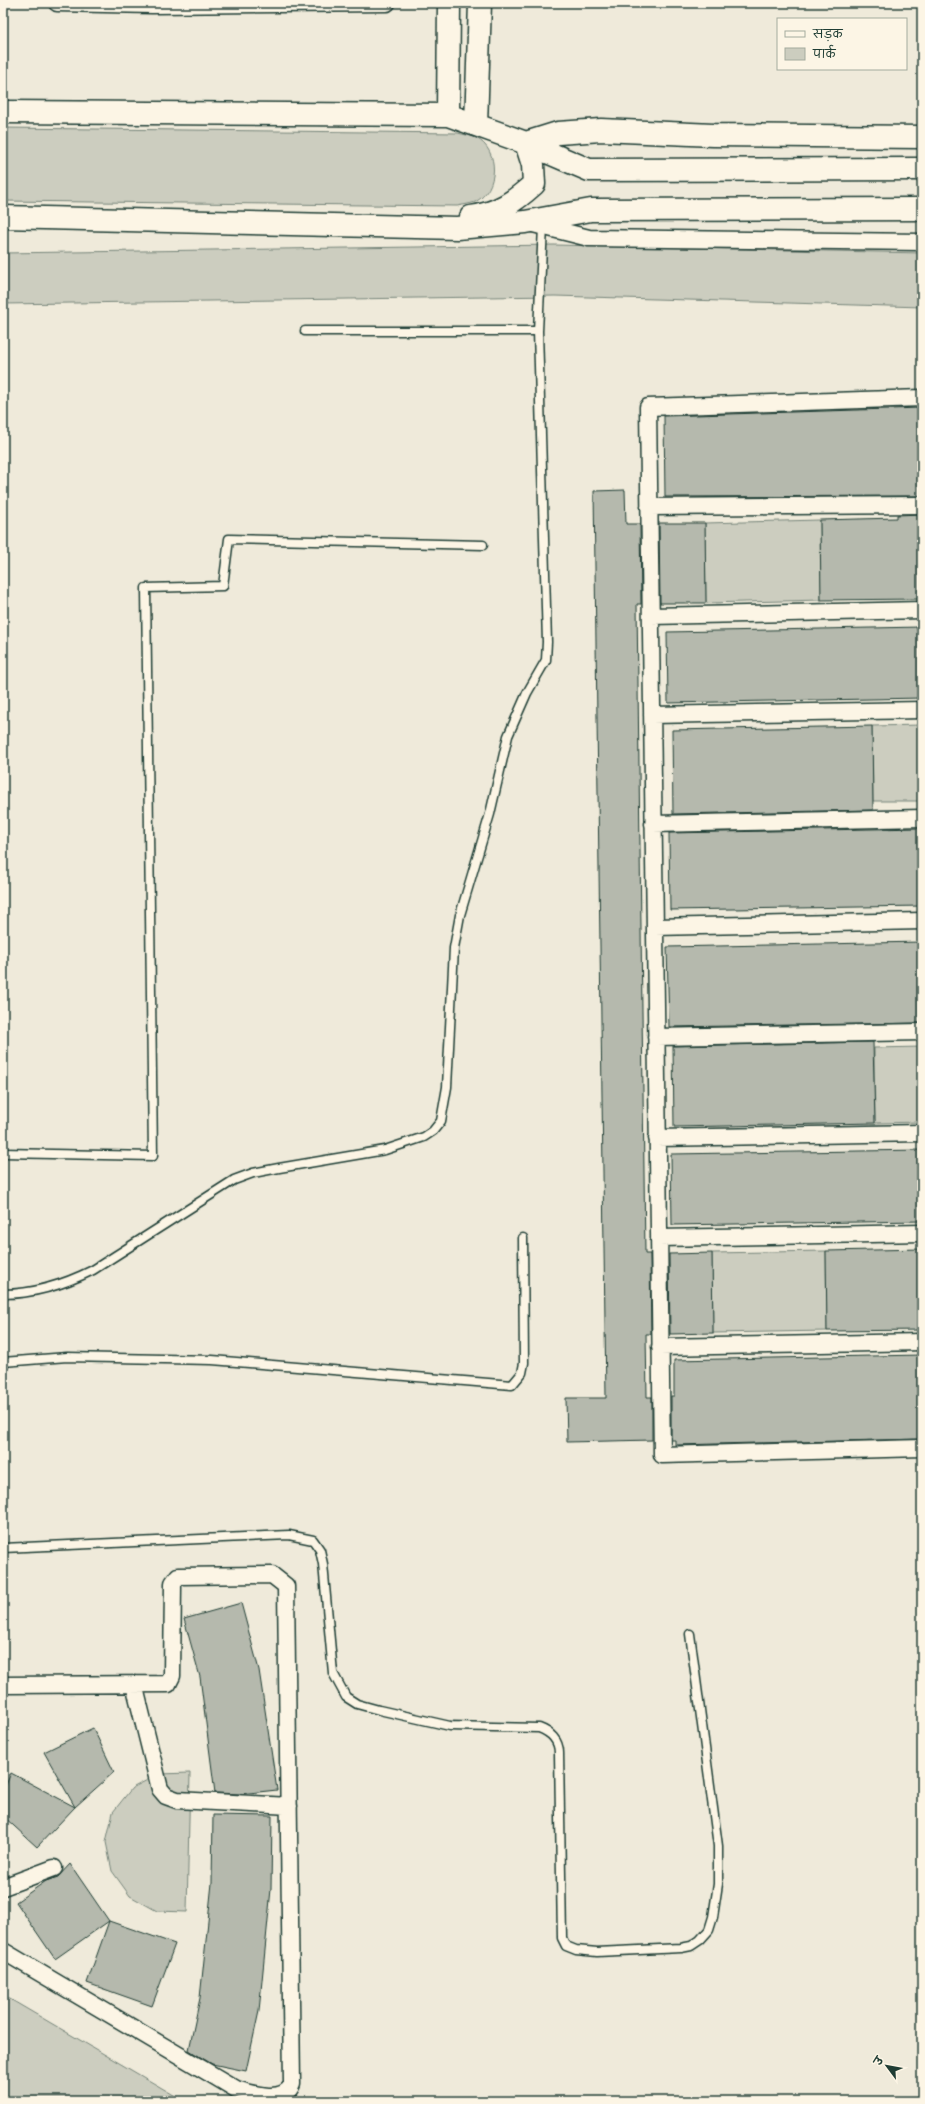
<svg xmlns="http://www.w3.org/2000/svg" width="925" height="2104" viewBox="0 0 925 2104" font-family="'Balsamiq Sans','Playpen Sans Deva',sans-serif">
  <rect width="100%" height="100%" fill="#efeada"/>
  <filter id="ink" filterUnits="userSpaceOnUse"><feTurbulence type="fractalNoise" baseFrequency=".025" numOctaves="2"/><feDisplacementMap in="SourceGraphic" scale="8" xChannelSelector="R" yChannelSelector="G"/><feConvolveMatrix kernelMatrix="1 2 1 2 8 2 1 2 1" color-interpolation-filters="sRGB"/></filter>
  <g filter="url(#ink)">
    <!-- green -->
    <path fill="#cccdbf" stroke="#76857a" d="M3 128 458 133C464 135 471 135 476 138 500 150 499 190 475 202 470 204 462 205 457 206L3 201Z
      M554 245 922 253V307L555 296 3 304V253Z
      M820 520 821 600 706 603 705 523Z
      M922 725V801H873L872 726Z
      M922 1047V1122L875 1123 874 1048Z
      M826 1251 827 1331 713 1333 712 1253Z
      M190 1773 187 1912 157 1911 130 1896 112 1871 106 1842 113 1812 132 1788 159 1774Z
      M3 1995 184 2101H3Z"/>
    <!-- building -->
    <path fill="#b5b9ad" stroke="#1f3d34" d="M922 408V496L665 497 664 416Z
      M625 490 626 524H640L641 604H637L645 1254H650L651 1334H646L647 1397H652V1440L567 1442 566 1398H606L594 491Z
      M922 514V599L821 600 820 520 897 518V515Z
      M659 523H705L706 603H660Z
      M922 627V698L668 703 667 632Z
      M872 726 873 810 673 814 672 730Z
      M922 828V906L670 910 669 833Z
      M922 942V1023L669 1027 667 947Z
      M873 1042 875 1123 674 1127 673 1046Z
      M922 1150V1221L672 1225 671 1154Z
      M922 1249V1330L827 1331 826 1251Z
      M712 1253 713 1333 670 1334 669 1254Z
      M922 1355V1439L675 1445V1440H671V1396H674V1360Z
      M241 1603 259 1670 277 1790 240 1794 215 1793 200 1677 184 1619Z
      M93 1728 114 1772 75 1807 44 1752Z
      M11 1773 75 1807 37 1847 3 1816V1792Z
      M213 1815 272 1816 271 1889 259 2011 246 2071 212 2064 189 2050 200 1998 212 1883Z
      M70 1864 109 1921 55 1959 16 1902 46 1881 58 1877Z
      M109 1921 175 1944 152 2006 87 1983Z"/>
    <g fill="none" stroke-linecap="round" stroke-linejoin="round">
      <defs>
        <path id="lane" d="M305 331H538
          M3 1153 153 1156 146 588 223 586 229 539 483 545
          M3 1294C35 1294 65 1284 93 1270L234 1180 253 1173 279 1168 385 1150 424 1137 433 1131 441 1121 447 1087 454 948 460 915 490 814 508 736 527 693 546 660 547 642 538 331 543 227
          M3 1362 67 1357 212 1360 512 1385 522 1373 524 1363 523 1238
          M3 1548 289 1535 313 1540 320 1550 323 1564 333 1673 346 1697 357 1704 379 1710 450 1726 539 1728C550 1732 559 1740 559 1753L562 1938 566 1946 576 1950 597 1952 681 1948 691 1946 700 1940 709 1930 713 1917 718 1884V1846L690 1634"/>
        <path id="street" d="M57 3 152 5 387 3
          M529 223 589 238 922 242
          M922 398 648 407 662 1455 922 1448
          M649 507 922 505
          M651 616 922 610
          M652 715 922 710
          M653 824 922 818
          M655 927 922 921
          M656 1037 922 1032
          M657 1138 922 1133
          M659 1238 922 1233
          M660 1347 922 1342
          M134 1684 160 1789 166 1796 177 1800 289 1806
          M3 1685 168 1684 172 1676 173 1583 178 1576 272 1575 286 1586 292 2084C285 2104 253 2094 236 2089L3 1951
          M3 1887 54 1868"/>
        <path id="secondary" d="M3 112 448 115 526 143 589 170 922 169
          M448 115 449 3
          M476 125 480 3
          M526 143 558 133 601 130 713 135 922 137
          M3 217 457 228 525 222 591 210 922 209
          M471 217C498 213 514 202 534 184L533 165 526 143"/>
      </defs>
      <!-- lane casing -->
      <use href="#lane" stroke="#1f3d34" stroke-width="11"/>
      <!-- street casing -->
      <use href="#street" stroke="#1f3d34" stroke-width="19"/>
      <!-- secondary casing -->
      <use href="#secondary" stroke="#1f3d34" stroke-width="25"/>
      <!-- lane -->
      <use href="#lane" stroke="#fcf5e5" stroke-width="8"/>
      <!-- street -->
      <use href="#street" stroke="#fcf5e5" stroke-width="16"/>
      <!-- secondary -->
      <use href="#secondary" stroke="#fcf5e5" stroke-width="22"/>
    </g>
  </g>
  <!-- margin -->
  <rect width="925" height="2104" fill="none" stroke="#fcf5e5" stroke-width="16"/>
  <rect x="8" y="8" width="909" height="2088" fill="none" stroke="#1f3d34" stroke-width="1.5" filter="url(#ink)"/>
  <!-- legend -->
  <rect x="777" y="18" width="130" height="52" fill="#fcf5e5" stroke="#a4ab9e"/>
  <rect x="785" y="31" width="20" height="6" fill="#fcf5e5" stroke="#a4ab9e"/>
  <text x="813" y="38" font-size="12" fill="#1f3d34">सड़क</text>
  <rect x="785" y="48" width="20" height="12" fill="#cccdbf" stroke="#a4ab9e"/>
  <text x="813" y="58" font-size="12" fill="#1f3d34">पार्क</text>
  <!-- north arrow -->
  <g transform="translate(887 2066) rotate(302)" stroke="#fcf5e5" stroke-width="3" paint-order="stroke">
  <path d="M0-3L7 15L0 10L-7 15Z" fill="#1f3d34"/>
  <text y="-6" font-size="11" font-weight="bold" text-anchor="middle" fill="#1f3d34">उ</text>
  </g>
</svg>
